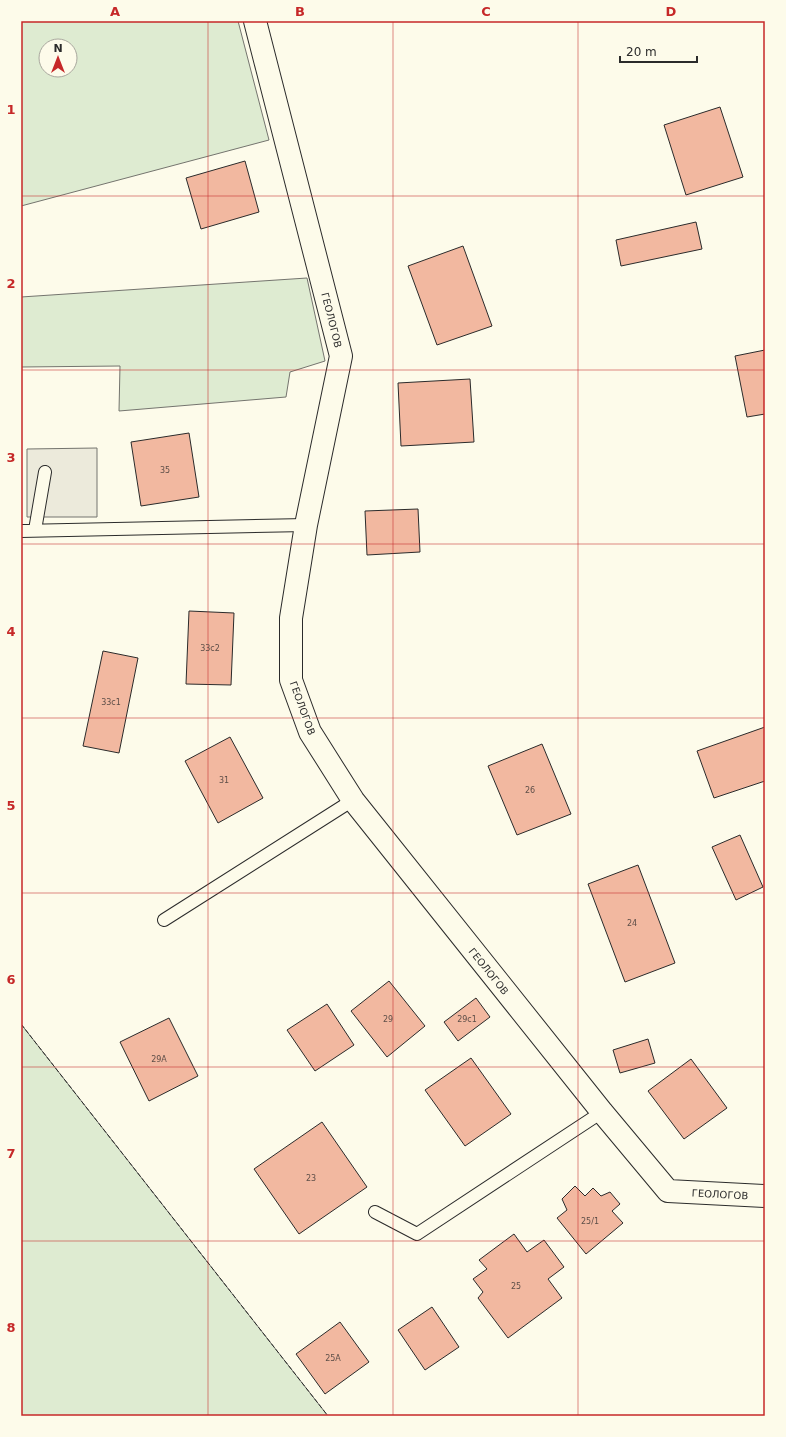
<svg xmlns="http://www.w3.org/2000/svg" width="786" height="1437" viewBox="0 0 786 1437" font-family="'DejaVu Sans',sans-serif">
  <rect width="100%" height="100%" fill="#fdfbea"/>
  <!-- green -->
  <path fill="#deebd1" stroke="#74746e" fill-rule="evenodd" d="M21 21H238L269 140 21 206ZM46 46H70V70H46Z
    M307 278 325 361 290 372 286 397 119 411 120 366 21 367V297Z
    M21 1024 328 1416H21Z"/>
  <!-- parking -->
  <path fill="#eceadb" stroke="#74746e" d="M97 448V517H27V449Z"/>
  <!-- building -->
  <path fill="#f2b8a0" stroke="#2b2b2b" d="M720 107 743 177 686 195 664 125Z
    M245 161 259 212 201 229 186 178Z
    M696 222 702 249 621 266 616 240Z
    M463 246 492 326 437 345 408 266Z
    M765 350V414L747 417 735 356Z
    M470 379 474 442 401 446 398 383Z
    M189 433 199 497 141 506 131 442Z
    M418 509 420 552 367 555 365 511Z
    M189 611 234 613 231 685 186 684Z
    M103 651 138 658 119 753 83 746Z
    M765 727V781L714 798 697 751Z
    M230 737 263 798 218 823 185 761Z
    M542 744 571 814 517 835 488 766Z
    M740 835 763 887 736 900 712 847Z
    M638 865 675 963 625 982 588 884Z
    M389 981 425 1026 387 1057 351 1011Z
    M476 998 490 1017 458 1041 444 1022Z
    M327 1004 354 1045 315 1071 287 1030Z
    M169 1018 198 1076 149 1101 120 1042Z
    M648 1039 655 1063 620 1073 613 1050Z
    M471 1058 511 1114 465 1146 425 1090Z
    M691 1059 727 1108 684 1139 648 1091Z
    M322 1122 367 1187 299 1234 254 1169Z
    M575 1186 585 1196 593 1188 601 1196 610 1192 620 1204 612 1211 623 1223 586 1254 557 1218 567 1210 562 1199Z
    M514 1234 527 1252 544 1240 564 1267 548 1279 562 1298 508 1338 478 1298 483 1292 473 1279 487 1269 479 1260Z
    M432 1307 459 1347 425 1370 398 1330Z
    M340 1322 369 1362 325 1394 296 1354Z"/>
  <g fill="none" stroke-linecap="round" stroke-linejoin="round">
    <defs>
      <path id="service" d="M35 530 45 472
        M21 531 306 525
        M164 920 353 800
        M375 1212 417 1234 602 1112"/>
      <path id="minor" d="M255 21 341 356 306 525 291 618V680L310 732 353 800 602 1112 668 1191 765 1196"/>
    </defs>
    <!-- service casing -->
    <use href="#service" stroke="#2b2b2b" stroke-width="14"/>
    <!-- minor casing -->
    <use href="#minor" stroke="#2b2b2b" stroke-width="24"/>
    <!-- service -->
    <use href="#service" stroke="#fdfbea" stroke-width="12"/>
    <!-- minor -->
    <use href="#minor" stroke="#fdfbea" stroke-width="22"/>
    <!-- fence -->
    <path stroke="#2b2b2b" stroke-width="1" stroke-dasharray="5 2" stroke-linecap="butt" d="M21 1024 328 1416"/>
  </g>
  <!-- grid -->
  <path fill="none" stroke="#c62828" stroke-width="1" stroke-opacity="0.55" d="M208 21V1416M393 21V1416M578 21V1416M21 196H765M21 370H765M21 544H765M21 718H765M21 893H765M21 1067H765M21 1241H765"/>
  <g text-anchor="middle" stroke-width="3" stroke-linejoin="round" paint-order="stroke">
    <!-- number labels -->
    <g font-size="8" fill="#5d4e48">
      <text x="165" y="473">35</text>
      <text x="210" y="651">33с2</text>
      <text x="111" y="705">33с1</text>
      <text x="224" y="783">31</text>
      <text x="530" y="793">26</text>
      <text x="632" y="926">24</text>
      <text x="388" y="1022">29</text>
      <text x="467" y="1022">29с1</text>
      <text x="159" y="1062">29А</text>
      <text x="311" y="1181">23</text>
      <text x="590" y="1224">25/1</text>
      <text x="516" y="1289">25</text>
      <text x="333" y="1361">25А</text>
    </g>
    <!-- street labels -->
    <g font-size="10" fill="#2b2b2b" stroke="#fdfbea">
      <text transform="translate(332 320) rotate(76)" y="4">ГЕОЛОГОВ</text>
      <text transform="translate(303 708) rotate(70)" y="4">ГЕОЛОГОВ</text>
      <text transform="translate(489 971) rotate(51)" y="4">ГЕОЛОГОВ</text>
      <text transform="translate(720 1194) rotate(3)" y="4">ГЕОЛОГОВ</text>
    </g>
  </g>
  <!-- border -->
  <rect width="786" height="1437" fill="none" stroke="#fdfbea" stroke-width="44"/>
  <!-- north arrow -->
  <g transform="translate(58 58)"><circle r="19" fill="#fdfbea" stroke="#a9a89e"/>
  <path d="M0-3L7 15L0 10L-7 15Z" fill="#c62828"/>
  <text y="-6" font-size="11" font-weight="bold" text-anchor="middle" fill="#2b2b2b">N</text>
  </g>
  <!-- scale -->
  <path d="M620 56v6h77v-6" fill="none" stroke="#2b2b2b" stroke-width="2"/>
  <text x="626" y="56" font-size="12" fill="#2b2b2b" stroke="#fdfbea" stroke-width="3" paint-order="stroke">20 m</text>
  <rect x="22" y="22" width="742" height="1393" fill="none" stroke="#c62828" stroke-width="1.5"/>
  <g font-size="13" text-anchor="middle" font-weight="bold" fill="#c62828">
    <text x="115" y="16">A</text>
    <text x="300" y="16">B</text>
    <text x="486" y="16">C</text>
    <text x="671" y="16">D</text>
    <text x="11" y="114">1</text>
    <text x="11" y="288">2</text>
    <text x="11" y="462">3</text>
    <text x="11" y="636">4</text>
    <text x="11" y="810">5</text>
    <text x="11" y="984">6</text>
    <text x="11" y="1158">7</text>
    <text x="11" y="1332">8</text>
  </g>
</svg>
